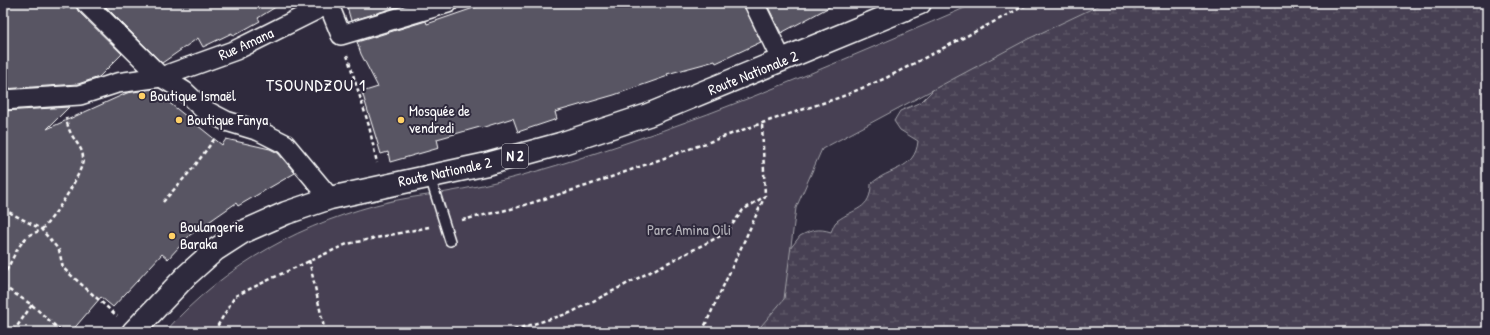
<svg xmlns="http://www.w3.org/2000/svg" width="1490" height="335" viewBox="0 0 1490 335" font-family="'Patrick Hand',sans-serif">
  <defs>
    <pattern id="wetland-marsh" width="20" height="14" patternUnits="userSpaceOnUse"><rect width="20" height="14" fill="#464152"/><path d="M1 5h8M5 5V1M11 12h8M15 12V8" fill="none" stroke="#625e6c"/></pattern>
  </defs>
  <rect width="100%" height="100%" fill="#2f2a3d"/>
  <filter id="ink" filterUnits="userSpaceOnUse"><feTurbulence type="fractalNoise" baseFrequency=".025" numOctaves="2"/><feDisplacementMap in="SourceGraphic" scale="8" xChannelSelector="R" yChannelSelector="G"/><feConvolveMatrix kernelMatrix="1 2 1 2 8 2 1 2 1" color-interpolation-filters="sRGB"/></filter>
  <g filter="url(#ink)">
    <!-- wetland -->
    <path fill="url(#wetland-marsh)" stroke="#a2a0a8" d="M1089 3H1487V332H726L800 236C811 230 819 228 831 232 833 228 834 223 837 221 854 208 871 210 871 184 889 167 915 171 918 141L900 130 894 121 900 111 921 102 946 77Z"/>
    <!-- park -->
    <path fill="#464152" stroke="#a2a0a8" d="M976 3H1104L1028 39 822 149 796 208 784 299 756 332H165C225 264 305 221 392 201 416 196 439 194 463 189 515 179 566 163 617 146 739 106 857 54 976 3Z"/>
    <!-- building -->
    <path fill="#595564" stroke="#fff" d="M3 3H55L64 9 69 3H75L78 11 122 54 99 77 78 84 3 89Z
      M102 3H282L258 18 260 21 233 36 232 33 203 47 198 38 162 63Z
      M346 3H410L351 21Z
      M488 3H743L761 42 716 63 715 61 667 74 668 76 614 95 555 112 557 119 518 132 513 118 481 128 480 127 437 139 439 148 390 162 388 152 381 154 362 92 378 87 361 54 357 42 426 21 427 24Z
      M766 3H837L781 33Z
      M152 89 222 145 226 139 270 149 278 153 295 173 238 206 236 203 190 235 168 259 162 254 113 307 101 297 71 332H3V111L69 107 47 129 127 93Z"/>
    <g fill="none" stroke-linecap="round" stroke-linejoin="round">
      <defs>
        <path id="service" d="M430 177 450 241"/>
        <path id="minor" d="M86 3 161 77 184 91 203 109 226 121 259 131 285 144 330 198
          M328 3 341 35 448 3
          M754 3 782 61
          M3 100 80 95 117 83 161 77 236 50 328 4"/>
        <path id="primary" d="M133 332 186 276 215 250 243 232 286 213 330 198 487 164 560 144 648 115 920 3"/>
      </defs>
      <!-- service casing -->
      <use href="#service" stroke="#fff" stroke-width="12"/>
      <!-- minor casing -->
      <use href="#minor" stroke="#fff" stroke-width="22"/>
      <!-- primary casing -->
      <use href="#primary" stroke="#fff" stroke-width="25"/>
      <!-- path -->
      <path stroke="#fff" stroke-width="2.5" stroke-dasharray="4 3" stroke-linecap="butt" d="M347 55 369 126 377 163
        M163 202 194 167 215 138
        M3 209 41 229 59 250 63 268 117 316
        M462 220 515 208 586 186 762 123 841 97 886 78 1030 3
        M309 260 325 332
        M3 277C10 265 16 248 26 238 30 233 37 233 42 229 53 219 84 172 83 158 83 149 77 144 73 137 69 131 67 124 66 117
        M3 286 32 305 13 332
        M32 305 62 332
        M214 332 235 296 281 274 347 244 429 227
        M335 332 370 329 377 332
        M507 332 570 313 726 233 743 210 765 196
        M702 332 765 196 762 123"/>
      <!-- service -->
      <use href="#service" stroke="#2f2a3d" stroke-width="9"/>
      <!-- minor -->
      <use href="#minor" stroke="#2f2a3d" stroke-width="19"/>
      <!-- primary -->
      <use href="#primary" stroke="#2f2a3d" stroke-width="22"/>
    </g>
  </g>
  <!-- markers -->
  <g fill="#ffd166" stroke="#2f2a3d" stroke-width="1.5">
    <circle cx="142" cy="96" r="4"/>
    <circle cx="179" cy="120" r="4"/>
    <circle cx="401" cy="120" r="4"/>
    <circle cx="172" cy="236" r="4"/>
  </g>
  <g text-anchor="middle" stroke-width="4" stroke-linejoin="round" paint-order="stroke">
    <!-- shield labels -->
    <rect fill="#2f2a3d" stroke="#c1bfc5" stroke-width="1" x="502" y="144" width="26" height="24" rx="3"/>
    <g font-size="14" font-weight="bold" fill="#fff">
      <text x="515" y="161">N 2</text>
    </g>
    <!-- street labels -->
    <g font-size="15" fill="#fff" stroke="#2f2a3d">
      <text transform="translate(246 44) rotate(-24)" y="5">Rue Amana</text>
      <text transform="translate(753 73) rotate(-22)" y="5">Route Nationale 2</text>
      <text transform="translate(445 172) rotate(-12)" y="5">Route Nationale 2</text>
    </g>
    <!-- poi labels -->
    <g font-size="15" fill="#fff" stroke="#2f2a3d" text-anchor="start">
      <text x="150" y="101">Boutique Ismaël</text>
      <text x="409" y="116">Mosquée de<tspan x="409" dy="17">vendredi</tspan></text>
      <text x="187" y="125">Boutique Fanya</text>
      <text x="180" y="232">Boulangerie<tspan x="180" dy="17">Baraka</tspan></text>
    </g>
    <!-- park labels -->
    <g font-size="15" fill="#b5b3ba" stroke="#2f2a3d">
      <text x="689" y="235">Parc Amina Oili</text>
    </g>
    <!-- quarter labels -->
    <g font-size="17" letter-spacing="1" fill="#fff" stroke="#2f2a3d">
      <text x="316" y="91">TSOUNDZOU 1</text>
    </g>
  </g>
  <!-- margin -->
  <rect width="1490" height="335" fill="none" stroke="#2f2a3d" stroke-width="16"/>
  <rect x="8" y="8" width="1474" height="319" fill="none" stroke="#fff" stroke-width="1.5" filter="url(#ink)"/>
</svg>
